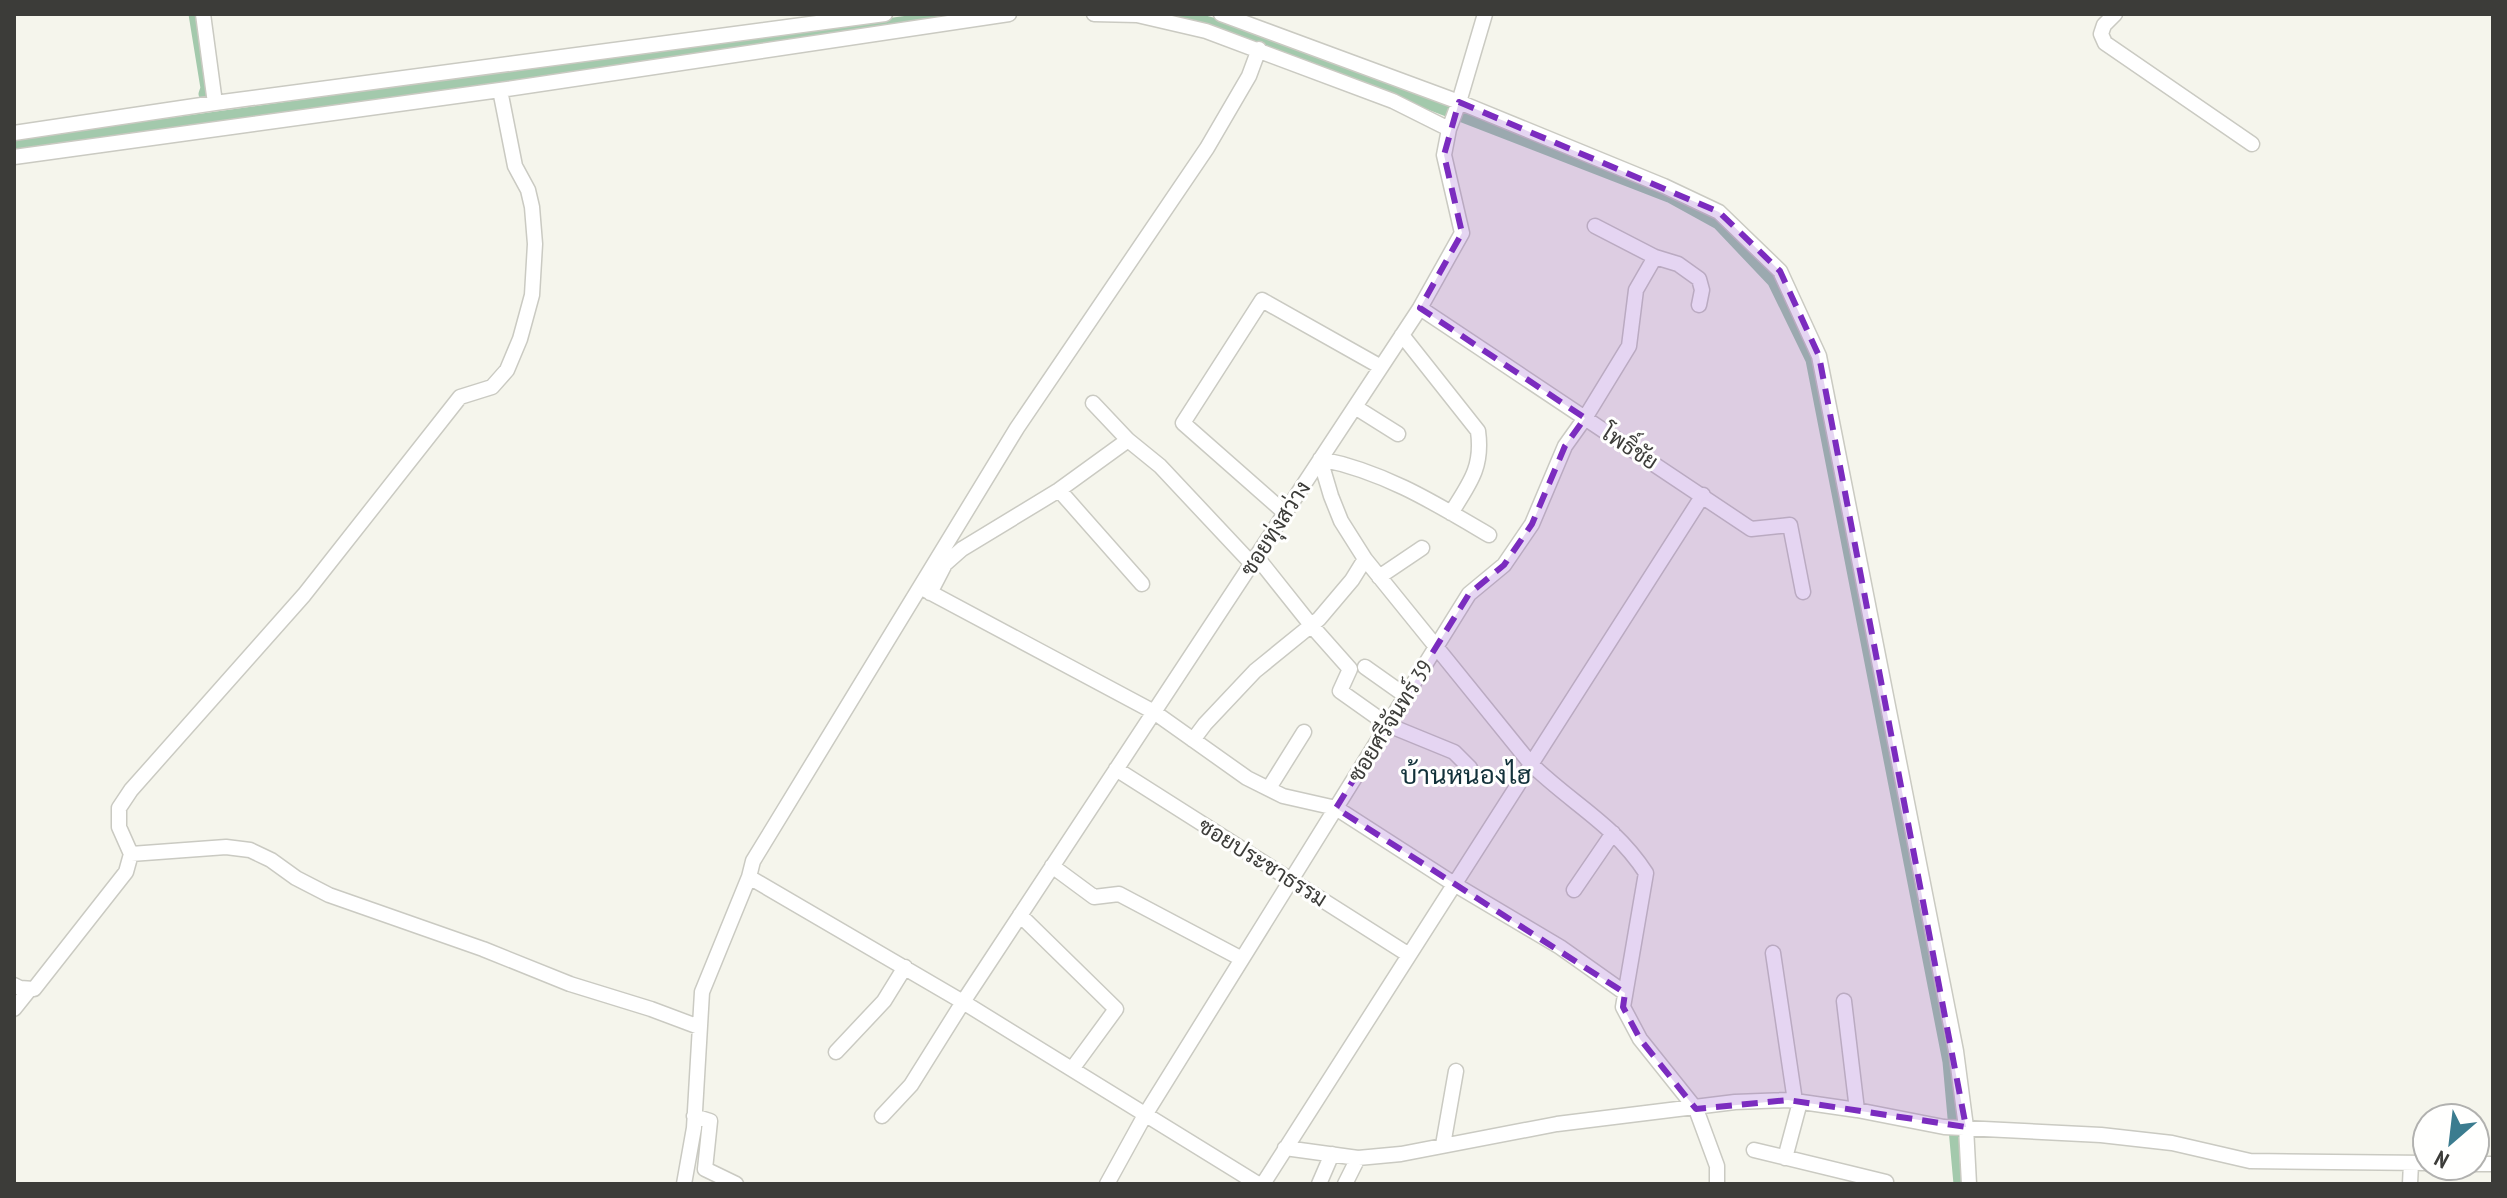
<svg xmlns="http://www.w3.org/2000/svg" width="2507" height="1198" viewBox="0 0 2507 1198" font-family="'PT Sans Narrow',Sarabun,sans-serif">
  <rect width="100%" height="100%" fill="#f5f5ec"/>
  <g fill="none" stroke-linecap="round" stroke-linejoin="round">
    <!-- canal -->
    <path stroke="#a3c9ac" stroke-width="11" d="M194 14 206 88 204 94
      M1179 14 1235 29 1669 197 1718 224 1773 282 1811 360 1948 1062 1959 1184
      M14 145 959 14"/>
    <defs>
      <path id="minor" d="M203 14 215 103
        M1094 14 1137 15 1206 31 1393 101 1449 129
        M1221 14 1459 102 1664 186 1719 212 1780 271 1819 356 1956 1051 1966 1127 1969 1184
        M2115 14 2104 25 2101 34 2105 43 2252 144
        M14 133 215 103 885 14
        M14 157 500 90 1009 14
        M1595 226 1655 257 1678 264 1699 279 1702 290 1699 305
        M1420 308 1751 529 1790 525 1803 592
        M1402 335 1478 431C1483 467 1470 483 1451 513
        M1093 403 1128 440 1160 466 1252 564
        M1355 407 1398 434
        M1059 490 1142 584
        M1284 512 1183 423 1262 300 1381 367
        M1489 535C1435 503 1383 471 1320 459L1331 496 1341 521 1365 559 1531 764C1572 804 1614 824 1646 873L1623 1007 1640 1039 1696 1109 1717 1166V1184
        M1256 556 1311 625 1350 669 1340 691 1388 725 1454 752 1470 768
        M1379 577 1422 548
        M920 587 1154 712 1247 778 1283 796 1336 808 1454 884 1560 947 1625 993
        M930 593 945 564 962 549 1059 490 1128 440
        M1365 667 1406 696
        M1193 740 1205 724 1255 671 1319 619 1352 580 1365 559
        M1116 769 1409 955
        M1269 788 1304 732
        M131 854 226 847 250 850 271 860 296 878 329 895 483 949 570 984 651 1009 699 1027
        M1052 866 1094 897 1119 894 1242 959
        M1574 890 1613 833
        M1020 915 1116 1009 1072 1069
        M1773 953 1795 1101
        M14 985 20 988 34 989 126 872 131 854 119 827V808L131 790 304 595 460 397 492 387 507 370 520 339 532 295 535 244 532 207 528 190 515 166 500 90
        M1844 1001 1857 1110
        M14 1009 30 989
        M836 1052 884 1001 905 967
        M694 1116 710 1121 705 1169 736 1184
        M882 1116 911 1085 963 1002 1420 308 1462 233 1444 155 1449 129 1459 102 1485 14
        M1443 1145 1456 1071
        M1285 1148 1358 1158 1401 1154 1557 1124 1735 1102 1788 1100 1857 1110 1944 1127 2101 1135 2172 1143 2250 1161 2427 1163
        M1754 1150 1886 1182
        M1785 1158 1800 1102
        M2475 1164H2493
        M684 1184 694 1128 702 992 749 877
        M1107 1184 1145 1115 1469 594 1504 565 1532 524 1565 446 1585 418 1629 346 1636 290 1655 257
        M1258 1184 963 1002 749 877 753 861 1017 428 1207 148 1249 76 1259 49
        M1263 1184 1703 495
        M1319 1184 1332 1154
        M1345 1184 1358 1158
        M2410 1184 2411 1163"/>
    </defs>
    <!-- minor casing -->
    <use href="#minor" stroke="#cacac2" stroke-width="17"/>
    <!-- minor -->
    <use href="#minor" stroke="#fff" stroke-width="14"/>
  </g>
  <!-- marked area -->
  <path fill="#7b2cbf" fill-opacity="0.2" stroke="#7b2cbf" stroke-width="6" stroke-dasharray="16 10" stroke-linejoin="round" d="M1459 102 1719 212 1780 271 1819 356 1966 1127 1788 1100 1696 1109 1640 1039 1623 1007 1625 993 1336 808 1469 594 1504 565 1532 524 1565 446 1585 418 1420 308 1462 233 1444 155Z"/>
  <g text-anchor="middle" stroke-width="6" stroke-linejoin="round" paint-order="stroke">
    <!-- street labels -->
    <g font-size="22" fill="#3c3c39" stroke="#fffffe">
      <text transform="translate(1630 447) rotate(33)" y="8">โพธิ์ชัย</text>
      <text transform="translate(1275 528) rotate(-57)" y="8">ซอยทุ่งสว่าง</text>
      <text transform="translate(1390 721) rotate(-58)" y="8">ซอยศรีจันทร์ 39</text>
      <text transform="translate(1263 862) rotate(32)" y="8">ซอยประชาธรรม</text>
    </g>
    <!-- quarter labels -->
    <g font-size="26" fill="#12313a" stroke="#fffffe">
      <text x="1466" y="784">บ้านหนองไฮ</text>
    </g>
  </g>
  <!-- border -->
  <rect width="2507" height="1198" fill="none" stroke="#3c3c39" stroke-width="32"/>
  <!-- north arrow -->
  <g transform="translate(2451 1142) rotate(208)"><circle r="38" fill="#fffffe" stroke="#b1b1af" stroke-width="2"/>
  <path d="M0-6L14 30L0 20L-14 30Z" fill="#3b7c8f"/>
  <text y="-12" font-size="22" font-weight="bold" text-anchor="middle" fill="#3c3c39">N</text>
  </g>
</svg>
